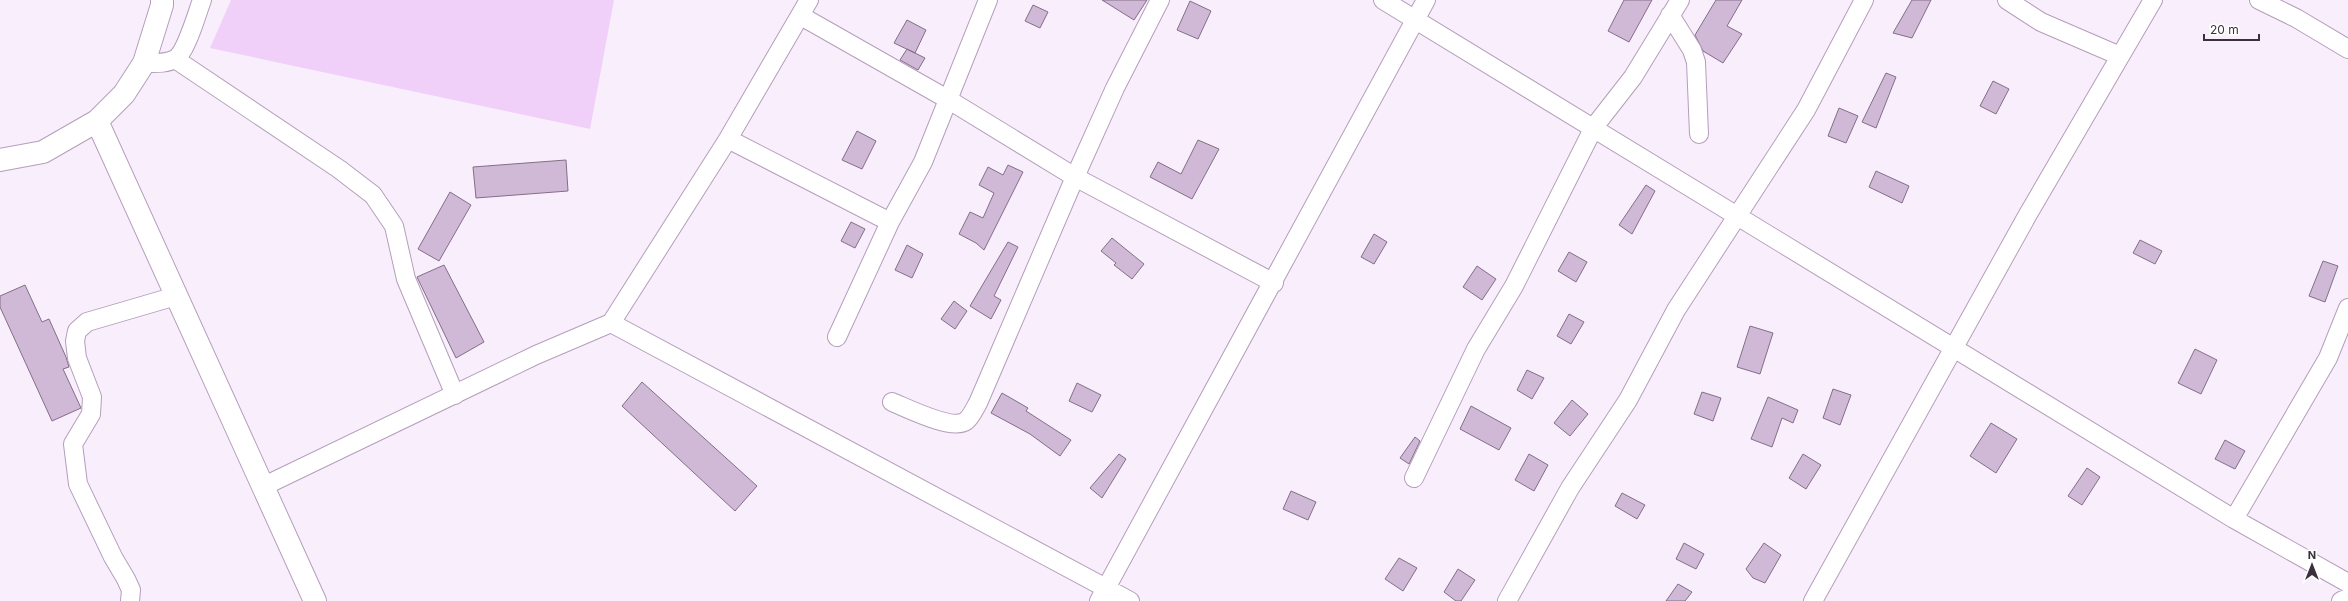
<svg xmlns="http://www.w3.org/2000/svg" width="2348" height="601" viewBox="0 0 2348 601" font-family="Inter,sans-serif">
  <rect width="100%" height="100%" fill="#f9effc"/>
  <!-- green -->
  <path fill="#f0d0f9" d="M231 0H614L590 129 210 48Z"/>
  <!-- building -->
  <path fill="#d0b9d6" stroke="#836e88" d="M1102 0H1147L1134 20Z
    M1624 0H1652L1629 42 1608 31Z
    M1716 0H1742L1727 26 1742 34 1723 63 1703 51 1695 35Z
    M1912 0H1931L1912 38 1893 33Z
    M1190 1 1211 11 1198 39 1177 30Z
    M1033 5 1048 12 1040 28 1025 21Z
    M907 20 926 30 915 53 894 43Z
    M907 49 925 58 918 70 900 60Z
    M1886 73 1896 77 1876 128 1862 122Z
    M1993 81 2009 89 1996 114 1980 106Z
    M1839 108 1858 116 1846 143 1828 136Z
    M857 131 876 141 862 169 842 160Z
    M1198 140 1219 149 1192 199 1150 177 1158 162 1181 174Z
    M566 160 568 191 476 198 473 167Z
    M1008 165 1023 172 984 250 976 243 959 234 970 212 983 218 994 193 979 185 988 167 1003 175Z
    M1876 171 1909 186 1902 203 1869 187Z
    M1646 185 1655 191 1632 234 1619 225Z
    M450 192 471 205 439 261 418 249Z
    M851 222 865 229 855 248 841 241Z
    M1374 234 1387 242 1374 264 1361 257Z
    M1112 238 1144 264 1132 279 1114 265 1116 263 1101 251Z
    M2140 240 2162 251 2155 264 2133 253Z
    M1008 242 1018 247 994 296 1001 300 991 319 970 306Z
    M907 245 923 254 912 278 895 270Z
    M1569 252 1587 262 1576 282 1558 271Z
    M2323 261 2338 266 2325 302 2309 296Z
    M444 265 484 342 456 358 417 277Z
    M1477 266 1496 279 1482 300 1463 287Z
    M25 285 42 322 49 319 66 357 69 367 63 369 81 408 52 421 0 307V296Z
    M954 301 967 311 955 329 941 319Z
    M1569 314 1584 322 1571 344 1557 336Z
    M1750 326 1773 333 1760 374 1737 367Z
    M2195 349 2217 360 2201 394 2178 383Z
    M1527 370 1544 378 1532 399 1517 390Z
    M642 382 757 486 735 511 622 406Z
    M1077 383 1101 395 1092 412 1069 401Z
    M1833 389 1851 395 1840 425 1823 418Z
    M1702 392 1721 398 1713 421 1694 414Z
    M1002 393 1028 408 1026 411 1071 440 1060 456 1030 434 991 413Z
    M1768 397 1798 410 1793 423 1782 418 1772 447 1751 439Z
    M1572 400 1588 414 1570 436 1554 423Z
    M1471 406 1511 428 1499 450 1460 429Z
    M1991 423 2017 439 1996 473 1970 456Z
    M1415 437 1420 441 1409 464 1400 458Z
    M2225 440 2245 451 2235 469 2215 459Z
    M1119 454 1126 459 1102 498 1090 488Z
    M1529 454 1548 465 1534 491 1515 480Z
    M1803 454 1821 465 1806 489 1789 478Z
    M2087 468 2100 477 2082 505 2068 496Z
    M1291 491 1316 502 1308 520 1283 509Z
    M1622 493 1645 505 1637 519 1615 506Z
    M1684 543 1704 554 1696 569 1676 559Z
    M1764 543 1781 555 1765 583 1753 578 1746 569Z
    M1399 558 1417 568 1403 591 1385 579Z
    M1458 569 1475 580 1461 601H1456L1444 592Z
    M1678 584 1692 592 1685 601H1666Z"/>
  <g fill="none" stroke-linecap="round" stroke-linejoin="round">
    <defs>
      <path id="minor" d="M1383 0 2234 519 2348 583
        M2007 0 2041 22 2120 56
        M2259 0 2296 18 2348 49
        M1670 15 1692 50 1696 62 1699 134
        M801 16 949 100 1075 177 1274 283
        M175 59 339 169 373 195 394 226 406 279 455 395
        M144 63C154 63 166 64 175 59 186 53 197 13 202 0
        M728 139 890 222
        M611 323 1130 601
        M837 337 890 222 923 162 988 0
        M892 402C907 408 952 431 966 421 971 417 975 408 978 403L1075 177 1115 88 1160 0
        M1414 478 1476 349 1514 286 1594 127 1633 77 1680 0
        M262 487 536 355 611 323 728 139 809 0
        M2234 519 2328 358 2348 308
        M130 601 131 590 126 579 113 557 78 484 73 444 91 414 92 397 77 358 75 341 77 331 87 322 176 296
        M1099 601 1426 0
        M1507 601 1570 488 1628 400 1676 310 1806 110 1864 0
        M1813 601 2027 216 2153 0
        M2341 601 2348 598"/>
      <path id="tertiary" d="M97 121 315 601
        M0 160 43 152 97 121 124 94 144 63 162 5V0"/>
    </defs>
    <!-- minor casing -->
    <use href="#minor" stroke="#b59ebb" stroke-width="20"/>
    <!-- tertiary casing -->
    <use href="#tertiary" stroke="#b59ebb" stroke-width="24"/>
    <!-- minor -->
    <use href="#minor" stroke="#fff" stroke-width="18"/>
    <!-- tertiary -->
    <use href="#tertiary" stroke="#fff" stroke-width="22"/>
  </g>
  <!-- north arrow -->
  <g transform="translate(2312 565)" stroke="#ffffff" stroke-width="3" paint-order="stroke">
  <path d="M0-3L7 15L0 10L-7 15Z" fill="#39303c"/>
  <text y="-6" font-size="11" font-weight="bold" text-anchor="middle" fill="#39303c">N</text>
  </g>
  <!-- scale -->
  <path d="M2204 34v6h55v-6" fill="none" stroke="#39303c" stroke-width="2"/>
  <text x="2210" y="34" font-size="12" fill="#39303c" stroke="#ffffff" stroke-width="3" paint-order="stroke">20 m</text>
</svg>
